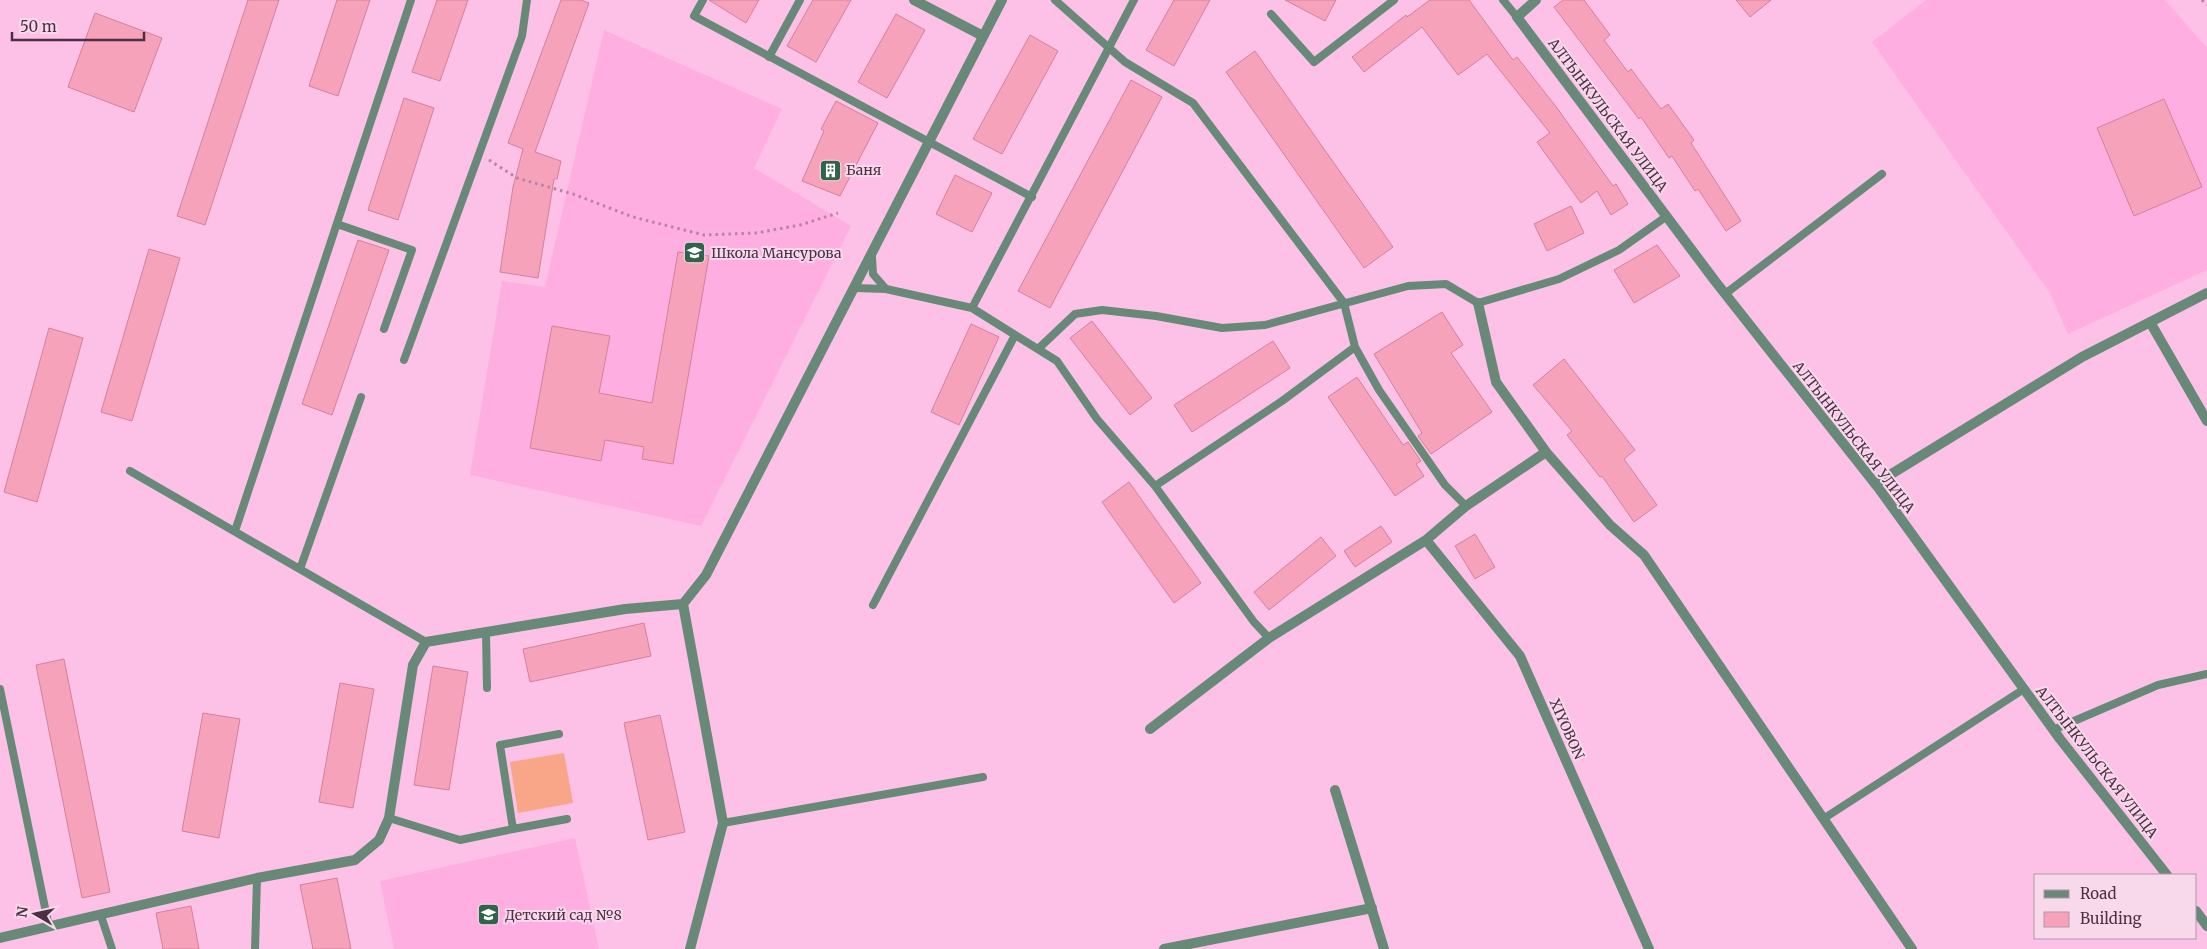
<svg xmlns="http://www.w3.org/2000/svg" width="2207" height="949" viewBox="0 0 2207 949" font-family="Merriweather,serif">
  <rect width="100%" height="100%" fill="#fdc1e7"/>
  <!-- built -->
  <path fill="#ffaee2" d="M1926 0H2165L2207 48V270L2068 334 2050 293 1872 42Z
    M604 30 782 109 754 168 851 226 701 526 470 475 502 281 545 287Z
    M575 838 599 949H394L380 881Z"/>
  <!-- green -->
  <path fill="#f9a587" d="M564 753 573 803 518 813 510 762Z"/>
  <!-- building -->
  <path fill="#f7a2bb" stroke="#d3819a" d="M248 0H279L205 225 177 216Z
    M337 0H370L338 96 309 86Z
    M437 0H468L440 81 412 72Z
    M561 0H581L589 3 535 152 561 161 557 179H554L538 278 500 272 513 187 523 149 508 143Z
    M709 0H759L746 23Z
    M813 0H851L816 62 787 46Z
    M1174 0H1210L1174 66 1146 50Z
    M1285 0H1336L1325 21Z
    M1430 0H1469L1513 60 1517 57 1557 108 1613 186 1616 184 1628 204 1611 215 1597 191 1581 203 1537 142 1550 133 1487 54 1458 75 1422 27 1364 72 1352 57 1406 15 1407 17Z
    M1563 0H1584L1610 35 1604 40 1628 72 1631 69 1661 109 1668 104 1694 140 1691 143 1741 221 1726 231 1698 189 1695 191 1672 156 1669 158 1641 117 1639 119 1554 7Z
    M1736 0H1771L1750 17Z
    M95 13 162 38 134 112 68 87Z
    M896 14 925 30 887 98 858 82Z
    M1030 35 1058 51 1002 154 973 139Z
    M1255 51 1393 247 1364 268 1226 72Z
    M1131 80 1162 97 1050 308 1018 291Z
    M404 98 434 108 398 220 368 210Z
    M2164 99 2202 187 2134 216 2097 128Z
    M836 101 878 123 840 196 802 181 824 131 821 129Z
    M955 175 992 193 972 232 936 214Z
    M1571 206 1584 233 1547 251 1534 224Z
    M358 240 389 250 332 415 302 404Z
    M1657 245 1680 276 1634 303 1614 270Z
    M149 249 180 258 132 421 101 412Z
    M678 252 709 256 673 464 642 459 644 447 605 440 601 461 530 448 552 326 610 336 599 393 652 403Z
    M1442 312 1463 345 1451 353 1492 412 1431 454 1418 436 1422 433 1374 354Z
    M1092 321 1152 398 1130 415 1070 338Z
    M971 324 999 337 959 425 931 412Z
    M49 328 83 338 37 502 4 492Z
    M1273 341 1290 368 1192 432 1174 405Z
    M1564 359 1635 450 1624 459 1657 505 1634 522 1602 476 1600 477 1567 435 1572 431 1533 385Z
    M1357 377 1403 445 1408 442 1421 461 1416 464 1424 476 1395 496 1328 397Z
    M1129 482 1201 583 1174 603 1102 502Z
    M1381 526 1392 542 1355 567 1344 551Z
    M1475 534 1495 567 1475 579 1455 546Z
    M1321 537 1336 556 1269 610 1254 592Z
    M644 623 651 656 530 682 523 649Z
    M64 659 110 892 82 898 36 665Z
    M433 666 468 672 449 790 414 785Z
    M340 683 374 689 353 808 319 802Z
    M203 713 240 719 219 838 182 831Z
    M660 715 685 832 648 840 624 723Z
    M337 878 351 949H313L300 885Z
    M191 906 199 949H163L156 913Z"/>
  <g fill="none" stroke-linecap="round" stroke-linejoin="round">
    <!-- path -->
    <path stroke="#b485a3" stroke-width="3" stroke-dasharray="2.5 4" stroke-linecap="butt" d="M2202 0 2207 5
      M489 160 517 178 573 194 633 217 704 235 756 233 800 225 838 213"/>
    <!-- service -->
    <path stroke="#688977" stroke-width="8" d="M703 0 694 16 1032 197
      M1055 0 1125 62 1193 103 1344 303 1355 347 1379 390 1445 485 1466 506
      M1503 0 1517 17
      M1271 14 1314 62 1394 0
      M769 57 800 0
      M337 224 412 250 384 329
      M872 257 873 274 886 289 972 308 1057 361 1097 419 1155 486 1254 622 1269 638
      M855 288 886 289
      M1725 294 1882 174
      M972 308 1134 0
      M1038 349 1075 314 1102 310 1156 316 1222 328 1265 325 1408 286 1446 284 1478 303 1559 279 1619 250 1667 216
      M404 360 522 36 527 0
      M130 471 426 642
      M1155 486 1282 401 1355 347
      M235 531 411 0
      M300 569 361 397
      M873 605 1015 335
      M486 633 487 688
      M0 689 49 927
      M2053 730 2158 685 2207 674
      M389 818 460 840 513 829 500 745 559 734
      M1823 819 2024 689
      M723 823 983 777
      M513 829 567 819
      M101 916 112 949
      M255 949 257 878"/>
    <!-- minor -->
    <path stroke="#688977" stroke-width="10" d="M914 0 983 36
      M1536 0 1517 17 1715 281 1880 490 2060 739 2167 875
      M1478 303 1496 382 1546 452 1610 525 1644 555 1912 949
      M2150 322 2207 421
      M1875 484 2082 357 2207 293
      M1426 540 1520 656 1649 949
      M683 604 723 823 690 949
      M1150 729 1269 638 1426 540 1466 506 1546 452
      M1335 790 1384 949
      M2196 911 2207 926
      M0 938 257 878 355 860 379 840 389 818 413 665 426 642 625 609 683 604 706 575 1002 0
      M1164 949 1372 908"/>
  </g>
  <!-- icons -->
  <defs>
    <symbol id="building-square" viewBox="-11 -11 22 22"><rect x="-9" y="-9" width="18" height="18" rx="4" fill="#2f644a" stroke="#f8d9ec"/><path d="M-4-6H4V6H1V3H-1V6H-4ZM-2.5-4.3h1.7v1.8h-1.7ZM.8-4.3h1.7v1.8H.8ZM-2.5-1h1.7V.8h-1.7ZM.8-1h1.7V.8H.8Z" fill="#fff"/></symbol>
    <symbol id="school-square" viewBox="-11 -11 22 22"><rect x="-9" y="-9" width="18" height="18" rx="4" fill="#2f644a" stroke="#f8d9ec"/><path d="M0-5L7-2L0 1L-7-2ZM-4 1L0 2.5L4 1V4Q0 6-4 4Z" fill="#fff"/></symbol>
  </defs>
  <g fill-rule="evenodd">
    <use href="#building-square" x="818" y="158" width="25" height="25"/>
    <use href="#school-square" x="682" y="240" width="25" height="25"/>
    <use href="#school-square" x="476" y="902" width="25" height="25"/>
  </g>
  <g text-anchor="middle" stroke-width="4" stroke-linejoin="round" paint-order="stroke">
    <!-- street labels -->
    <g font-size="14" fill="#4d2f43" stroke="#f8d9ec">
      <text transform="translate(1608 115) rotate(53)" y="5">АЛТЫНКУЛЬСКАЯ УЛИЦА</text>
      <text transform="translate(1854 437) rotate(52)" y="5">АЛТЫНКУЛЬСКАЯ УЛИЦА</text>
      <text transform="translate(1567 729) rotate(66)" y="5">XIYOBON</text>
      <text transform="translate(2097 762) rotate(52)" y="5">АЛТЫНКУЛЬСКАЯ УЛИЦА</text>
    </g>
    <!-- poi labels -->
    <g font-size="14" fill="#4d2f43" stroke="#f8d9ec" text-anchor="start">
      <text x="846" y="175">Баня</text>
      <text x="711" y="258">Школа Мансурова</text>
      <text x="505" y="920">Детский сад №8</text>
    </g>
  </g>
  <!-- legend -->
  <rect x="2034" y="874" width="162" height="65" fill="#f8d9ec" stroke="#b495a8"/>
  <rect x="2044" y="890" width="25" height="8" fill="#688977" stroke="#b495a8"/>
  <text x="2080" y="899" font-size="15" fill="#4d2f43">Road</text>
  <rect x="2044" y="912" width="25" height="15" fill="#f7a2bb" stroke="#b495a8"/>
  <text x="2080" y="924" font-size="15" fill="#4d2f43">Building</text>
  <!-- north arrow -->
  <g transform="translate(35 914) rotate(279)" stroke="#f8d9ec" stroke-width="4" paint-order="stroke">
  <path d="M0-4L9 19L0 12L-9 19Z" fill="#4d2f43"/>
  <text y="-8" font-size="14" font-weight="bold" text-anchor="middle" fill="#4d2f43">N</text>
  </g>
  <!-- scale -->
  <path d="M12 32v8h132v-8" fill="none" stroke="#4d2f43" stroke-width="2.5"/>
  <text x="20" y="32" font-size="15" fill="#4d2f43" stroke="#f8d9ec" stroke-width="4" paint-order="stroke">50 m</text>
</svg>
